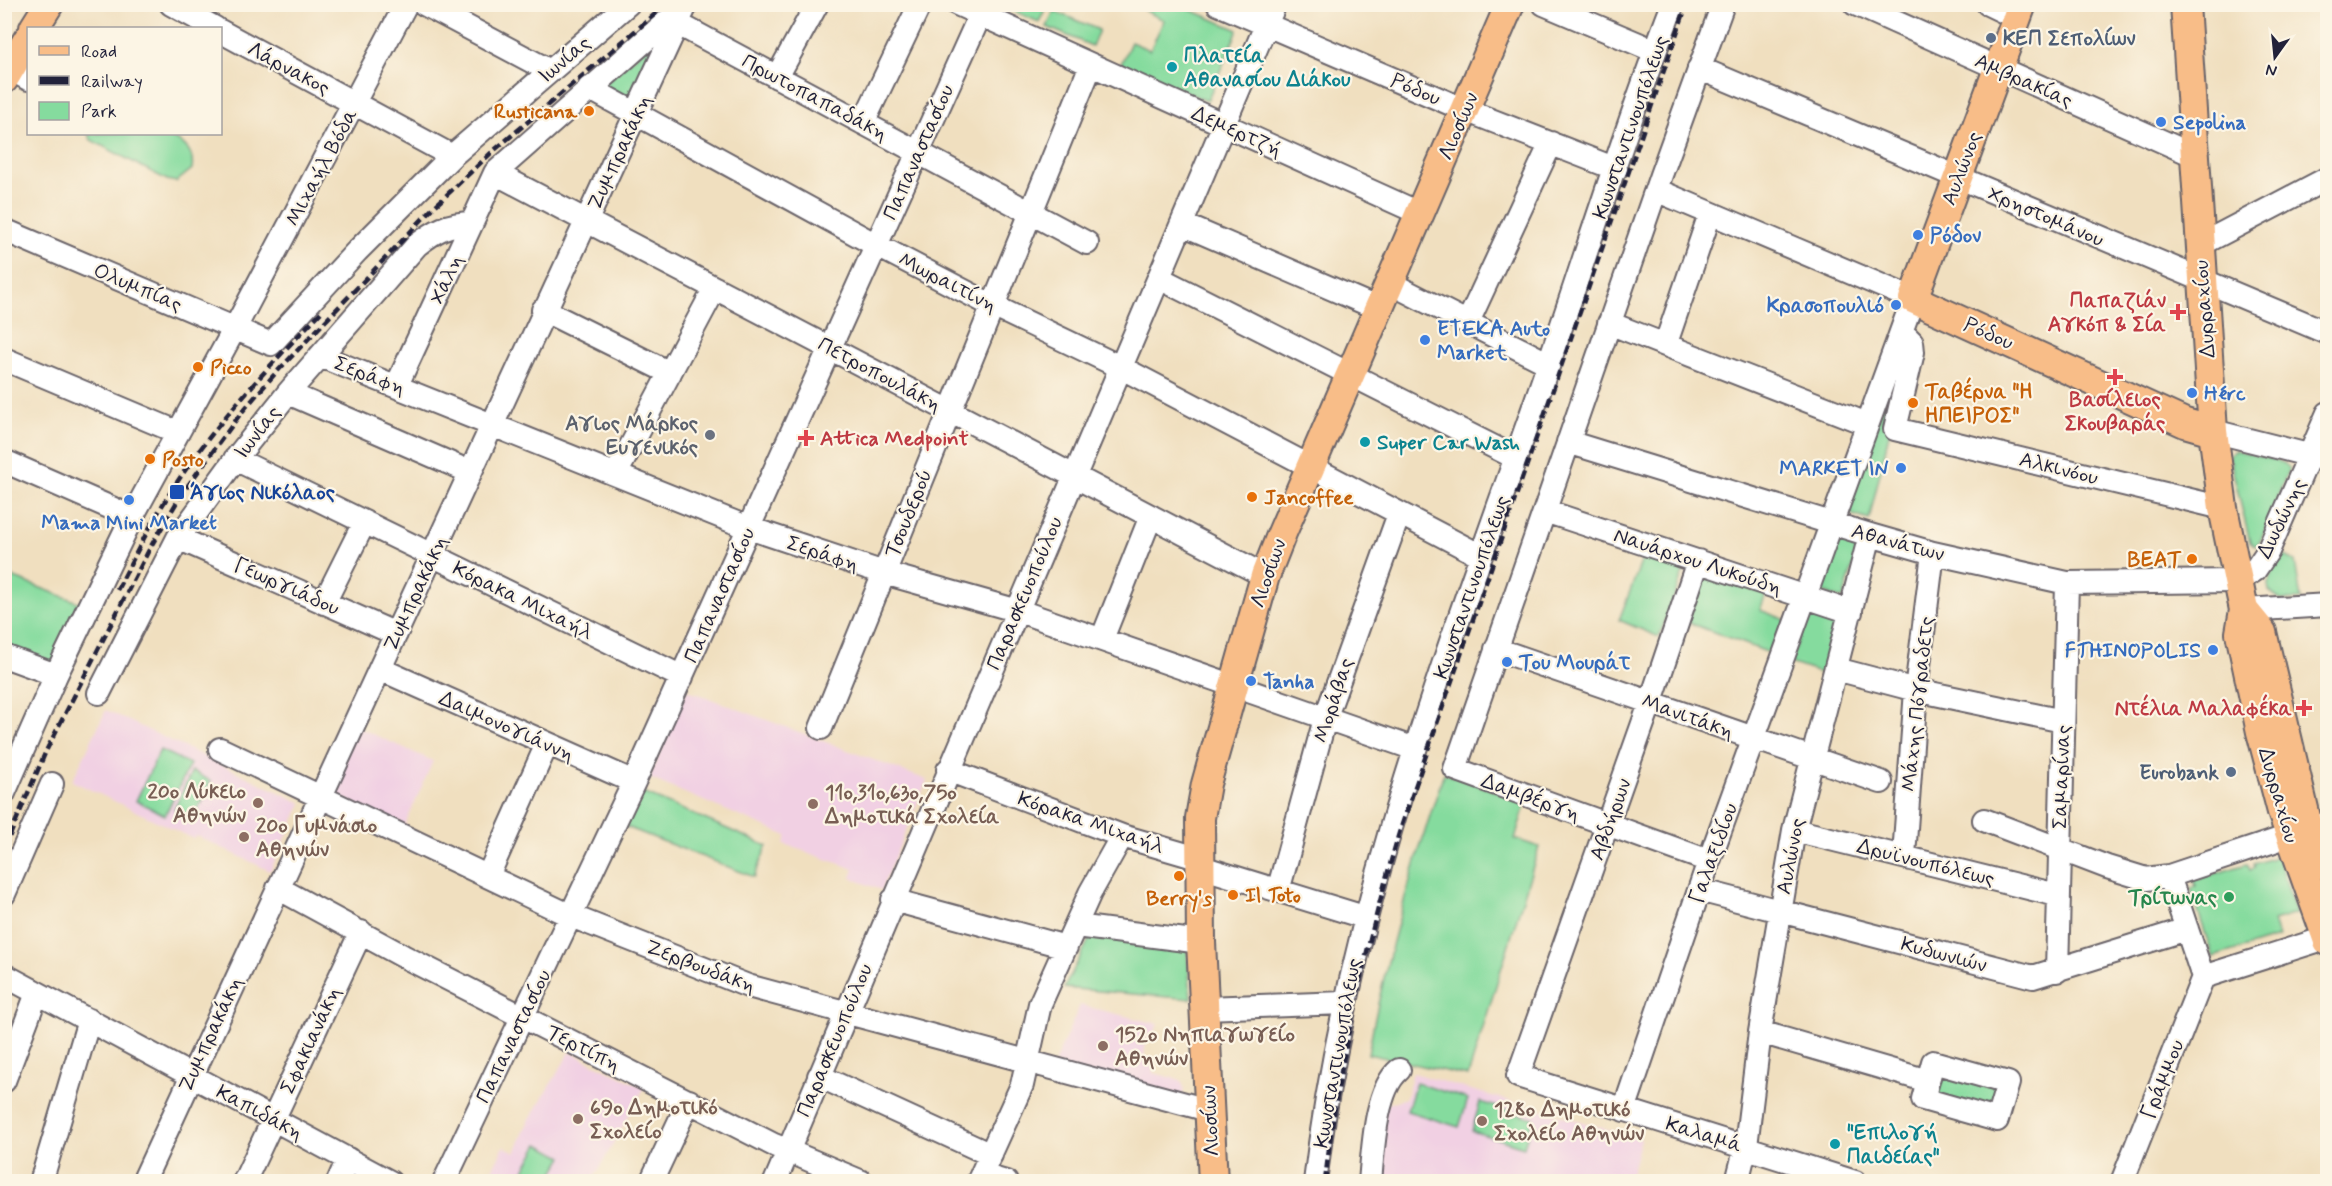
<svg xmlns="http://www.w3.org/2000/svg" width="2332" height="1186" viewBox="0 0 2332 1186" font-family="Mynerve,sans-serif">
  <rect width="100%" height="100%" fill="#fcf5e5"/>
  <filter id="ink" filterUnits="userSpaceOnUse"><feTurbulence type="fractalNoise" baseFrequency=".0167" numOctaves="2"/><feDisplacementMap in="SourceGraphic" scale="12" xChannelSelector="R" yChannelSelector="G"/><feConvolveMatrix kernelMatrix="1 2 1 2 8 2 1 2 1" color-interpolation-filters="sRGB"/></filter>
  <filter id="wash" filterUnits="userSpaceOnUse"><feTurbulence type="fractalNoise" baseFrequency=".008" numOctaves="4" result="noise"/><feDisplacementMap in="SourceGraphic" scale="24" xChannelSelector="R" yChannelSelector="G"/><feGaussianBlur stdDeviation="1.35" result="paint"/><feColorMatrix in="noise" values="0 0 0 0 0 0 0 0 0 0 0 0 0 0 0 0 0 1.4 0 .05"/><feComposite in="paint" operator="in"/></filter>
  <g filter="url(#wash)">
    <rect width="100%" height="100%" fill="#f0dfbf"/>
    <!-- built -->
    <path fill="#f1d0e3" d="M687 690 927 780 881 890 851 878 854 869 784 844 787 836 649 778Z
      M106 710 302 803 270 871 197 836 194 839 72 781Z
      M357 727 433 761 404 827 328 792Z
      M1080 1005 1158 1024 1152 1036 1147 1035 1143 1061 1152 1063 1153 1073 1181 1080 1184 1088 1182 1099 1054 1064Z
      M570 1052 644 1088 598 1171 591 1181 490 1182 487 1180 504 1146 515 1153 528 1122Z
      M1413 1073 1641 1139 1629 1181 1376 1182 1386 1104 1406 1098Z"/>
    <!-- green -->
    <path fill="#85db9e" stroke="#547e6c" stroke-width="1.5" d="M1011 5V4L1047 5 1039 22 1009 9Z
      M1148 5H1179L1238 30 1207 101 1121 64 1131 42 1150 50 1164 20 1145 11Z
      M1054 11 1099 30 1092 46 1047 27Z
      M652 42 659 45 630 105 597 90Z
      M88 134C117 133 199 123 192 169L176 182 167 180 91 140Z
      M1902 351 1891 425 1869 520 1844 512Z
      M2236 450 2284 463 2289 468 2261 540 2256 546 2250 542 2229 455Z
      M1835 531 1861 540 1843 599 1816 590Z
      M1645 552 1684 570 1659 637 1619 620Z
      M2285 556 2295 561 2301 600H2281L2269 591 2268 584 2278 558Z
      M4 574 83 604 53 667 5 650Z
      M1704 575 1766 594 1760 610 1786 620 1772 654 1687 622Z
      M1809 611 1838 622 1826 675 1790 663Z
      M160 750 190 764 165 815 136 801Z
      M192 771 211 781 193 819 174 810Z
      M1444 773 1526 802 1515 839 1539 847 1468 1076 1368 1054C1385 959 1413 865 1444 773Z
      M639 791 767 846 754 877 624 826Z
      M2278 856 2296 914 2273 921 2278 937 2213 957 2191 889 2196 886 2194 880 2247 864 2250 870 2255 868 2254 864Z
      M1092 934 1187 947 1191 999 1064 988Z
      M1939 1070 1999 1086 1992 1111 1933 1095Z
      M1416 1083 1468 1099 1459 1127 1407 1111Z
      M1480 1102 1533 1118 1524 1147 1472 1131Z
      M539 1144 563 1157 549 1181H518Z"/>
  </g>
  <g filter="url(#ink)">
    <g fill="none" stroke-linecap="round" stroke-linejoin="round">
      <defs>
        <path id="minor" d="M171 4 215 28
          M424 4 550 71
          M957 4 1419 213
          M1218 4 1465 110 1616 169
          M1544 4 1655 51
          M1855 4 2193 155
          M1988 4 2017 18
          M669 19 1087 243
          M220 31 452 156
          M1699 68 2328 333
          M10 69 28 79
          M777 77 817 4
          M589 88 876 245 993 306 1120 367 1481 556
          M863 123 920 4
          M495 173 1265 576
          M1182 224 1379 309
          M4 230 271 344 357 251 452 156 628 4
          M2200 245 2328 178
          M1159 278 1516 458
          M1390 283 1549 364
          M543 310 670 373
          M1468 322 1551 143
          M1609 323 1867 424
          M1902 332 1912 342 1913 352 1895 429 2223 508
          M1666 343 1710 214
          M320 356 749 528 884 573 1022 612 1415 749
          M4 359 177 432
          M397 385 495 173 681 9
          M288 393 470 472
          M2213 431 2328 460
          M1568 442 1870 535 1933 553 2067 583 2238 581 2255 570 2268 551 2328 413
          M235 459 682 677
          M4 461 132 517
          M616 474 715 288
          M1545 511 1851 612
          M178 538 396 634
          M1698 561 1651 701 1518 1076 1855 1182
          M324 603 364 523
          M2244 610 2328 605
          M1102 639 1151 516
          M1496 649 1881 782
          M4 656 56 675
          M380 669 634 782
          M1836 669 1916 690 2063 721
          M99 693 178 538 240 453 288 393 417 245C435 231 448 223 472 223
          M821 728 1091 65
          M220 749 571 916 748 986 1208 1110
          M948 770 1122 836 1201 859
          M4 793 56 675 132 517 235 328 406 4
          M1984 820 2107 867 2146 879 2169 876 2328 823
          M1794 830 2057 895
          M1904 856 1916 690 1933 553
          M1709 861 1455 769 1661 175 1723 4
          M1201 867 1364 917
          M488 876 547 744
          M278 888 403 956 774 1145 862 1182
          M1699 890 2033 977 2187 929
          M1278 891 1325 719 1399 514
          M4 894 52 784
          M893 900 1066 947
          M1076 926 1201 942
          M2057 971 2067 583
          M4 975 390 1182
          M2203 977 2326 938
          M1205 1008 1344 1003
          M1760 1032 1928 1081
          M1933 1062 2008 1083 1997 1120 1923 1099Z
          M819 1076 991 1155
          M4 1081 37 993
          M1624 1110 1709 861 1913 299 1656 190
          M982 1175 1006 1182
          M41 1182 89 1020
          M143 1182 686 5
          M244 1182 361 932
          M338 1182 348 1159
          M444 1182 634 782 985 4
          M651 1182 689 1101
          M775 1182 1275 4
          M978 1182 1022 1085 1040 1004 1090 893 1122 836
          M1315 1182C1346 920 1440 672 1527 426 1577 286 1619 143 1673 4
          M1370 1182C1373 1151 1375 1090 1399 1070
          M1737 1182 1746 1146 1760 1032 1794 830 1870 535
          M2122 1182 2203 977 2169 876"/>
        <path id="major" d="M2022 4 1913 299 2185 423 2213 431
          M2185 4 2213 431 2223 508 2244 610 2240 633 2261 732 2282 812 2328 941
          M34 28 49 4
          M4 79 28 39
          M2244 610 2262 632 2309 830 2320 864
          M1213 1182 1201 942 1200 818 1206 784 1265 576 1282 533 1510 4"/>
      </defs>
      <!-- minor casing -->
      <use href="#minor" stroke="#6a6469" stroke-width="26"/>
      <!-- major casing -->
      <use href="#major" stroke="#6a6469" stroke-width="32"/>
      <!-- minor -->
      <use href="#minor" stroke="#fff" stroke-width="22"/>
      <!-- major -->
      <use href="#major" stroke="#f8bd88" stroke-width="28"/>
      <!-- rail -->
      <path stroke="#22223b" stroke-width="4.5" stroke-dasharray="9 4.5" stroke-linecap="butt" d="M117 590C135 556 151 522 172 490 215 423 269 366 324 309
        M4 849 46 751 151 546 181 495 241 413 273 376 434 207 491 153 667 4
        M1325 1182C1338 1062 1366 947 1399 833L1687 4"/>
    </g>
  </g>
  <!-- markers -->
  <g fill="#5c6f8a" stroke="#fcf5e5" stroke-width="2">
    <circle cx="1991" cy="38" r="6"/>
    <circle cx="2231" cy="772" r="6"/>
  </g>
  <g fill="#0f9aa8" stroke="#fcf5e5" stroke-width="2">
    <circle cx="1172" cy="67" r="6"/>
    <circle cx="1365" cy="442" r="6"/>
    <circle cx="1835" cy="1144" r="6"/>
  </g>
  <g fill="#e8710a" stroke="#fcf5e5" stroke-width="2">
    <circle cx="589" cy="111" r="6"/>
    <circle cx="198" cy="367" r="6"/>
    <circle cx="1913" cy="403" r="6"/>
    <circle cx="150" cy="459" r="6"/>
    <circle cx="1252" cy="497" r="6"/>
    <circle cx="2192" cy="559" r="6"/>
    <circle cx="1179" cy="876" r="6"/>
    <circle cx="1233" cy="895" r="6"/>
  </g>
  <g fill="#3f7fe0" stroke="#fcf5e5" stroke-width="2">
    <circle cx="2161" cy="122" r="6"/>
    <circle cx="1918" cy="235" r="6"/>
    <circle cx="1896" cy="305" r="6"/>
    <circle cx="1425" cy="340" r="6"/>
    <circle cx="2192" cy="393" r="6"/>
    <circle cx="1901" cy="468" r="6"/>
    <circle cx="129" cy="500" r="6"/>
    <circle cx="2213" cy="650" r="6"/>
    <circle cx="1507" cy="662" r="6"/>
    <circle cx="1251" cy="681" r="6"/>
  </g>
  <g fill="#e0444e" stroke="#fcf5e5" stroke-width="2">
    <path d="M2175 303h6v6h6v6h-6v6h-6v-6h-6v-6h6z"/>
    <path d="M2112 368h6v6h6v6h-6v6h-6v-6h-6v-6h6z"/>
    <path d="M803 429h6v6h6v6h-6v6h-6v-6h-6v-6h6z"/>
    <path d="M2301 699h6v6h6v6h-6v6h-6v-6h-6v-6h6z"/>
  </g>
  <circle fill="#6b7280" stroke="#fcf5e5" stroke-width="2" cx="710" cy="435" r="6"/>
  <rect fill="#1a4fb4" stroke="#fcf5e5" stroke-width="2" x="169" y="484" width="16" height="16" rx="3"/>
  <g fill="#8d6e63" stroke="#fcf5e5" stroke-width="2">
    <circle cx="258" cy="803" r="6"/>
    <circle cx="813" cy="804" r="6"/>
    <circle cx="244" cy="837" r="6"/>
    <circle cx="1103" cy="1046" r="6"/>
    <circle cx="578" cy="1119" r="6"/>
    <circle cx="1482" cy="1121" r="6"/>
  </g>
  <circle fill="#2e9e5b" stroke="#fcf5e5" stroke-width="2" cx="2229" cy="897" r="6"/>
  <g text-anchor="middle" stroke-width="4.5" stroke-linejoin="round" paint-order="stroke">
    <!-- service labels -->
    <g font-size="21" font-weight="bold" fill="#4e5e75" stroke="#fcf5e5" text-anchor="start">
      <text x="2003" y="45">ΚΕΠ Σεπολίων</text>
      <text x="2219" y="779" text-anchor="end">Eurobank</text>
    </g>
    <!-- culture labels -->
    <g font-size="21" font-weight="bold" fill="#0d838f" stroke="#fcf5e5" text-anchor="start">
      <text x="1184" y="62">Πλατεία<tspan x="1184" dy="24">Αθανασίου Διάκου</tspan></text>
      <text x="1377" y="449">Super Car Wash</text>
      <text x="1847" y="1139">"Επιλογή<tspan x="1847" dy="24">Παιδείας"</tspan></text>
    </g>
    <!-- street labels -->
    <g font-size="21" fill="#22223b" stroke="#fcf5e5">
      <text transform="translate(564 59) rotate(-40)" y="7">Ιωνίας</text>
      <text transform="translate(289 68) rotate(28)" y="7">Λάρνακος</text>
      <text transform="translate(2024 80) rotate(24)" y="7">Αμβρακίας</text>
      <text transform="translate(1416 89) rotate(23)" y="7">Ρόδου</text>
      <text transform="translate(815 97) rotate(28)" y="7">Πρωτοπαπαδάκη</text>
      <text transform="translate(1458 126) rotate(-67)" y="7">Λιοσίων</text>
      <text transform="translate(1630 127) rotate(-71)" y="7">Κωνσταντινουπόλεως</text>
      <text transform="translate(1237 131) rotate(24)" y="7">Δεμερτζή</text>
      <text transform="translate(619 152) rotate(-65)" y="7">Ζυμπρακάκη</text>
      <text transform="translate(918 152) rotate(-66)" y="7">Παπαναστασίου</text>
      <text transform="translate(321 167) rotate(-62)" y="7">Μιχαήλ Βόδα</text>
      <text transform="translate(1961 168) rotate(-69)" y="7">Αυλώνος</text>
      <text transform="translate(2046 216) rotate(23)" y="7">Χρηστομάνου</text>
      <text transform="translate(446 279) rotate(-65)" y="7">Χάλη</text>
      <text transform="translate(948 282) rotate(27)" y="7">Μωραιτίνη</text>
      <text transform="translate(138 287) rotate(23)" y="7">Ολυμπίας</text>
      <text transform="translate(2204 309) rotate(-94)" y="7">Δυρραχίου</text>
      <text transform="translate(1989 333) rotate(24)" y="7">Ρόδου</text>
      <text transform="translate(880 374) rotate(28)" y="7">Πετροπουλάκη</text>
      <text transform="translate(370 375) rotate(21)" y="7">Σεράφη</text>
      <text transform="translate(257 432) rotate(-52)" y="7">Ιωνίας</text>
      <text transform="translate(2059 468) rotate(14)" y="7">Αλκινόου</text>
      <text transform="translate(908 513) rotate(-68)" y="7">Τσουδερού</text>
      <text transform="translate(2281 518) rotate(-64)" y="7">Δωδώνης</text>
      <text transform="translate(1898 542) rotate(15)" y="7">Αθανάτων</text>
      <text transform="translate(823 553) rotate(18)" y="7">Σεράφη</text>
      <text transform="translate(1698 561) rotate(18)" y="7">Ναυάρχου Λυκούδη</text>
      <text transform="translate(1268 573) rotate(-71)" y="7">Λιοσίων</text>
      <text transform="translate(287 586) rotate(24)" y="7">Γεωργιάδου</text>
      <text transform="translate(1471 587) rotate(-71)" y="7">Κωνσταντινουπόλεως</text>
      <text transform="translate(415 593) rotate(-65)" y="7">Ζυμπρακάκη</text>
      <text transform="translate(1024 593) rotate(-67)" y="7">Παρασκευοπούλου</text>
      <text transform="translate(719 595) rotate(-66)" y="7">Παπαναστασίου</text>
      <text transform="translate(523 600) rotate(26)" y="7">Κόρακα Μιχαήλ</text>
      <text transform="translate(1333 700) rotate(-72)" y="7">Μοράβας</text>
      <text transform="translate(1917 704) rotate(-84)" y="7">Μάχης Πόγραδετς</text>
      <text transform="translate(1688 716) rotate(20)" y="7">Μανιτάκη</text>
      <text transform="translate(507 726) rotate(24)" y="7">Δαιμονογιάννη</text>
      <text transform="translate(2061 777) rotate(-88)" y="7">Σαμαρίνας</text>
      <text transform="translate(2279 795) rotate(74)" y="7">Δυρραχίου</text>
      <text transform="translate(1531 797) rotate(20)" y="7">Δαμβέργη</text>
      <text transform="translate(1610 819) rotate(-70)" y="7">Αβδήρων</text>
      <text transform="translate(1091 822) rotate(19)" y="7">Κόρακα Μιχαήλ</text>
      <text transform="translate(1713 853) rotate(-70)" y="7">Γαλαξιδίου</text>
      <text transform="translate(1790 856) rotate(-79)" y="7">Αυλώνος</text>
      <text transform="translate(1926 862) rotate(14)" y="7">Δρυϊνουπόλεως</text>
      <text transform="translate(1944 954) rotate(15)" y="7">Κυδωνιών</text>
      <text transform="translate(701 966) rotate(21)" y="7">Ζερβουδάκη</text>
      <text transform="translate(210 1034) rotate(-65)" y="7">Ζυμπρακάκη</text>
      <text transform="translate(513 1036) rotate(-64)" y="7">Παπαναστασίου</text>
      <text transform="translate(310 1040) rotate(-65)" y="7">Σφακιανάκη</text>
      <text transform="translate(834 1040) rotate(-67)" y="7">Παρασκευοπούλου</text>
      <text transform="translate(584 1048) rotate(27)" y="7">Τερτίπη</text>
      <text transform="translate(1337 1053) rotate(-80)" y="7">Κωνσταντινουπόλεως</text>
      <text transform="translate(2162 1079) rotate(-68)" y="7">Γράμμου</text>
      <text transform="translate(260 1112) rotate(28)" y="7">Καπιδάκη</text>
      <text transform="translate(1210 1121) rotate(-93)" y="7">Λιοσίων</text>
      <text transform="translate(1704 1134) rotate(17)" y="7">Καλαμά</text>
    </g>
    <!-- food labels -->
    <g font-size="21" font-weight="bold" fill="#c56008" stroke="#fcf5e5" text-anchor="start">
      <text x="577" y="118" text-anchor="end">Rusticana</text>
      <text x="210" y="374">Picco</text>
      <text x="1925" y="398">Ταβέρνα "Η<tspan x="1925" dy="24">ΗΠΕΙΡΟΣ"</tspan></text>
      <text x="162" y="466">Posto</text>
      <text x="1264" y="504">Jancoffee</text>
      <text x="2180" y="566" text-anchor="end">ΒΕΑΤ</text>
      <text x="1245" y="902">Il Toto</text>
      <text x="1179" y="905" text-anchor="middle">Berry's</text>
    </g>
    <!-- shop labels -->
    <g font-size="21" font-weight="bold" fill="#366cbe" stroke="#fcf5e5" text-anchor="start">
      <text x="2173" y="129">Sepolina</text>
      <text x="1930" y="242">Ρόδον</text>
      <text x="1884" y="312" text-anchor="end">Κρασοπουλιό</text>
      <text x="1437" y="335">ETEKA Auto<tspan x="1437" dy="24">Market</tspan></text>
      <text x="2204" y="400">Hérc</text>
      <text x="1889" y="475" text-anchor="end">MARKET IN</text>
      <text x="129" y="529" text-anchor="middle">Mama Mini Market</text>
      <text x="2201" y="657" text-anchor="end">FTHINOPOLIS</text>
      <text x="1519" y="669">Του Μουράτ</text>
      <text x="1263" y="688">Tanha</text>
    </g>
    <!-- health labels -->
    <g font-size="21" font-weight="bold" fill="#be3a42" stroke="#fcf5e5" text-anchor="end">
      <text x="2166" y="307">Παπαζιάν<tspan x="2166" dy="24">Αγκόπ &amp; Σία</tspan></text>
      <text x="2115" y="406" text-anchor="middle">Βασίλειος<tspan x="2115" dy="24">Σκουβαράς</tspan></text>
      <text x="820" y="445" text-anchor="start">Attica Medpoint</text>
      <text x="2292" y="715">Ντέλια Μαλαφέκα</text>
    </g>
    <!-- worship labels -->
    <g font-size="21" font-weight="bold" fill="#5b616d" stroke="#fcf5e5" text-anchor="end">
      <text x="698" y="430">Αγιος Μάρκος<tspan x="698" dy="24">Ευγενικός</tspan></text>
    </g>
    <!-- transit labels -->
    <g font-size="21" font-weight="bold" fill="#164399" stroke="#fcf5e5" text-anchor="start">
      <text x="190" y="499">Άγιος Νικόλαος</text>
    </g>
    <!-- education labels -->
    <g font-size="21" font-weight="bold" fill="#785e54" stroke="#fcf5e5" text-anchor="start">
      <text x="246" y="798" text-anchor="end">20ο Λύκειο<tspan x="246" dy="24">Αθηνών</tspan></text>
      <text x="825" y="799">11ο,31ο,63ο,75ο<tspan x="825" dy="24">Δημοτικά Σχολεία</tspan></text>
      <text x="256" y="832">20ο Γυμνάσιο<tspan x="256" dy="24">Αθηνών</tspan></text>
      <text x="1115" y="1041">152ο Νηπιαγωγείο<tspan x="1115" dy="24">Αθηνών</tspan></text>
      <text x="590" y="1114">69ο Δημοτικό<tspan x="590" dy="24">Σχολείο</tspan></text>
      <text x="1494" y="1116">128ο Δημοτικό<tspan x="1494" dy="24">Σχολείο Αθηνών</tspan></text>
    </g>
    <!-- leisure labels -->
    <g font-size="21" font-weight="bold" fill="#27864d" stroke="#fcf5e5" text-anchor="end">
      <text x="2217" y="904">Τρίτωνας</text>
    </g>
  </g>
  <!-- margin -->
  <rect width="2332" height="1186" fill="none" stroke="#fcf5e5" stroke-width="24"/>
  <!-- legend -->
  <rect x="27" y="27" width="195" height="108" fill="#fcf5e5" stroke="#a5a1a1" stroke-width="1.5"/>
  <rect x="39" y="46" width="30" height="9" fill="#f8bd88" stroke="#a5a1a1" stroke-width="1.5"/>
  <text x="81" y="57" font-size="18" fill="#22223b">Road</text>
  <rect x="39" y="76" width="30" height="9" fill="#22223b" stroke="#a5a1a1" stroke-width="1.5"/>
  <text x="81" y="87" font-size="18" fill="#22223b">Railway</text>
  <rect x="39" y="102" width="30" height="18" fill="#85db9e" stroke="#a5a1a1" stroke-width="1.5"/>
  <text x="81" y="117" font-size="18" fill="#22223b">Park</text>
  <!-- north arrow -->
  <g transform="translate(2275 57) rotate(195)" stroke="#fcf5e5" stroke-width="4.5" paint-order="stroke">
  <path d="M0-4.5L10 22L0 15L-10 22Z" fill="#22223b"/>
  <text y="-9" font-size="16" font-weight="bold" text-anchor="middle" fill="#22223b">N</text>
  </g>
</svg>
